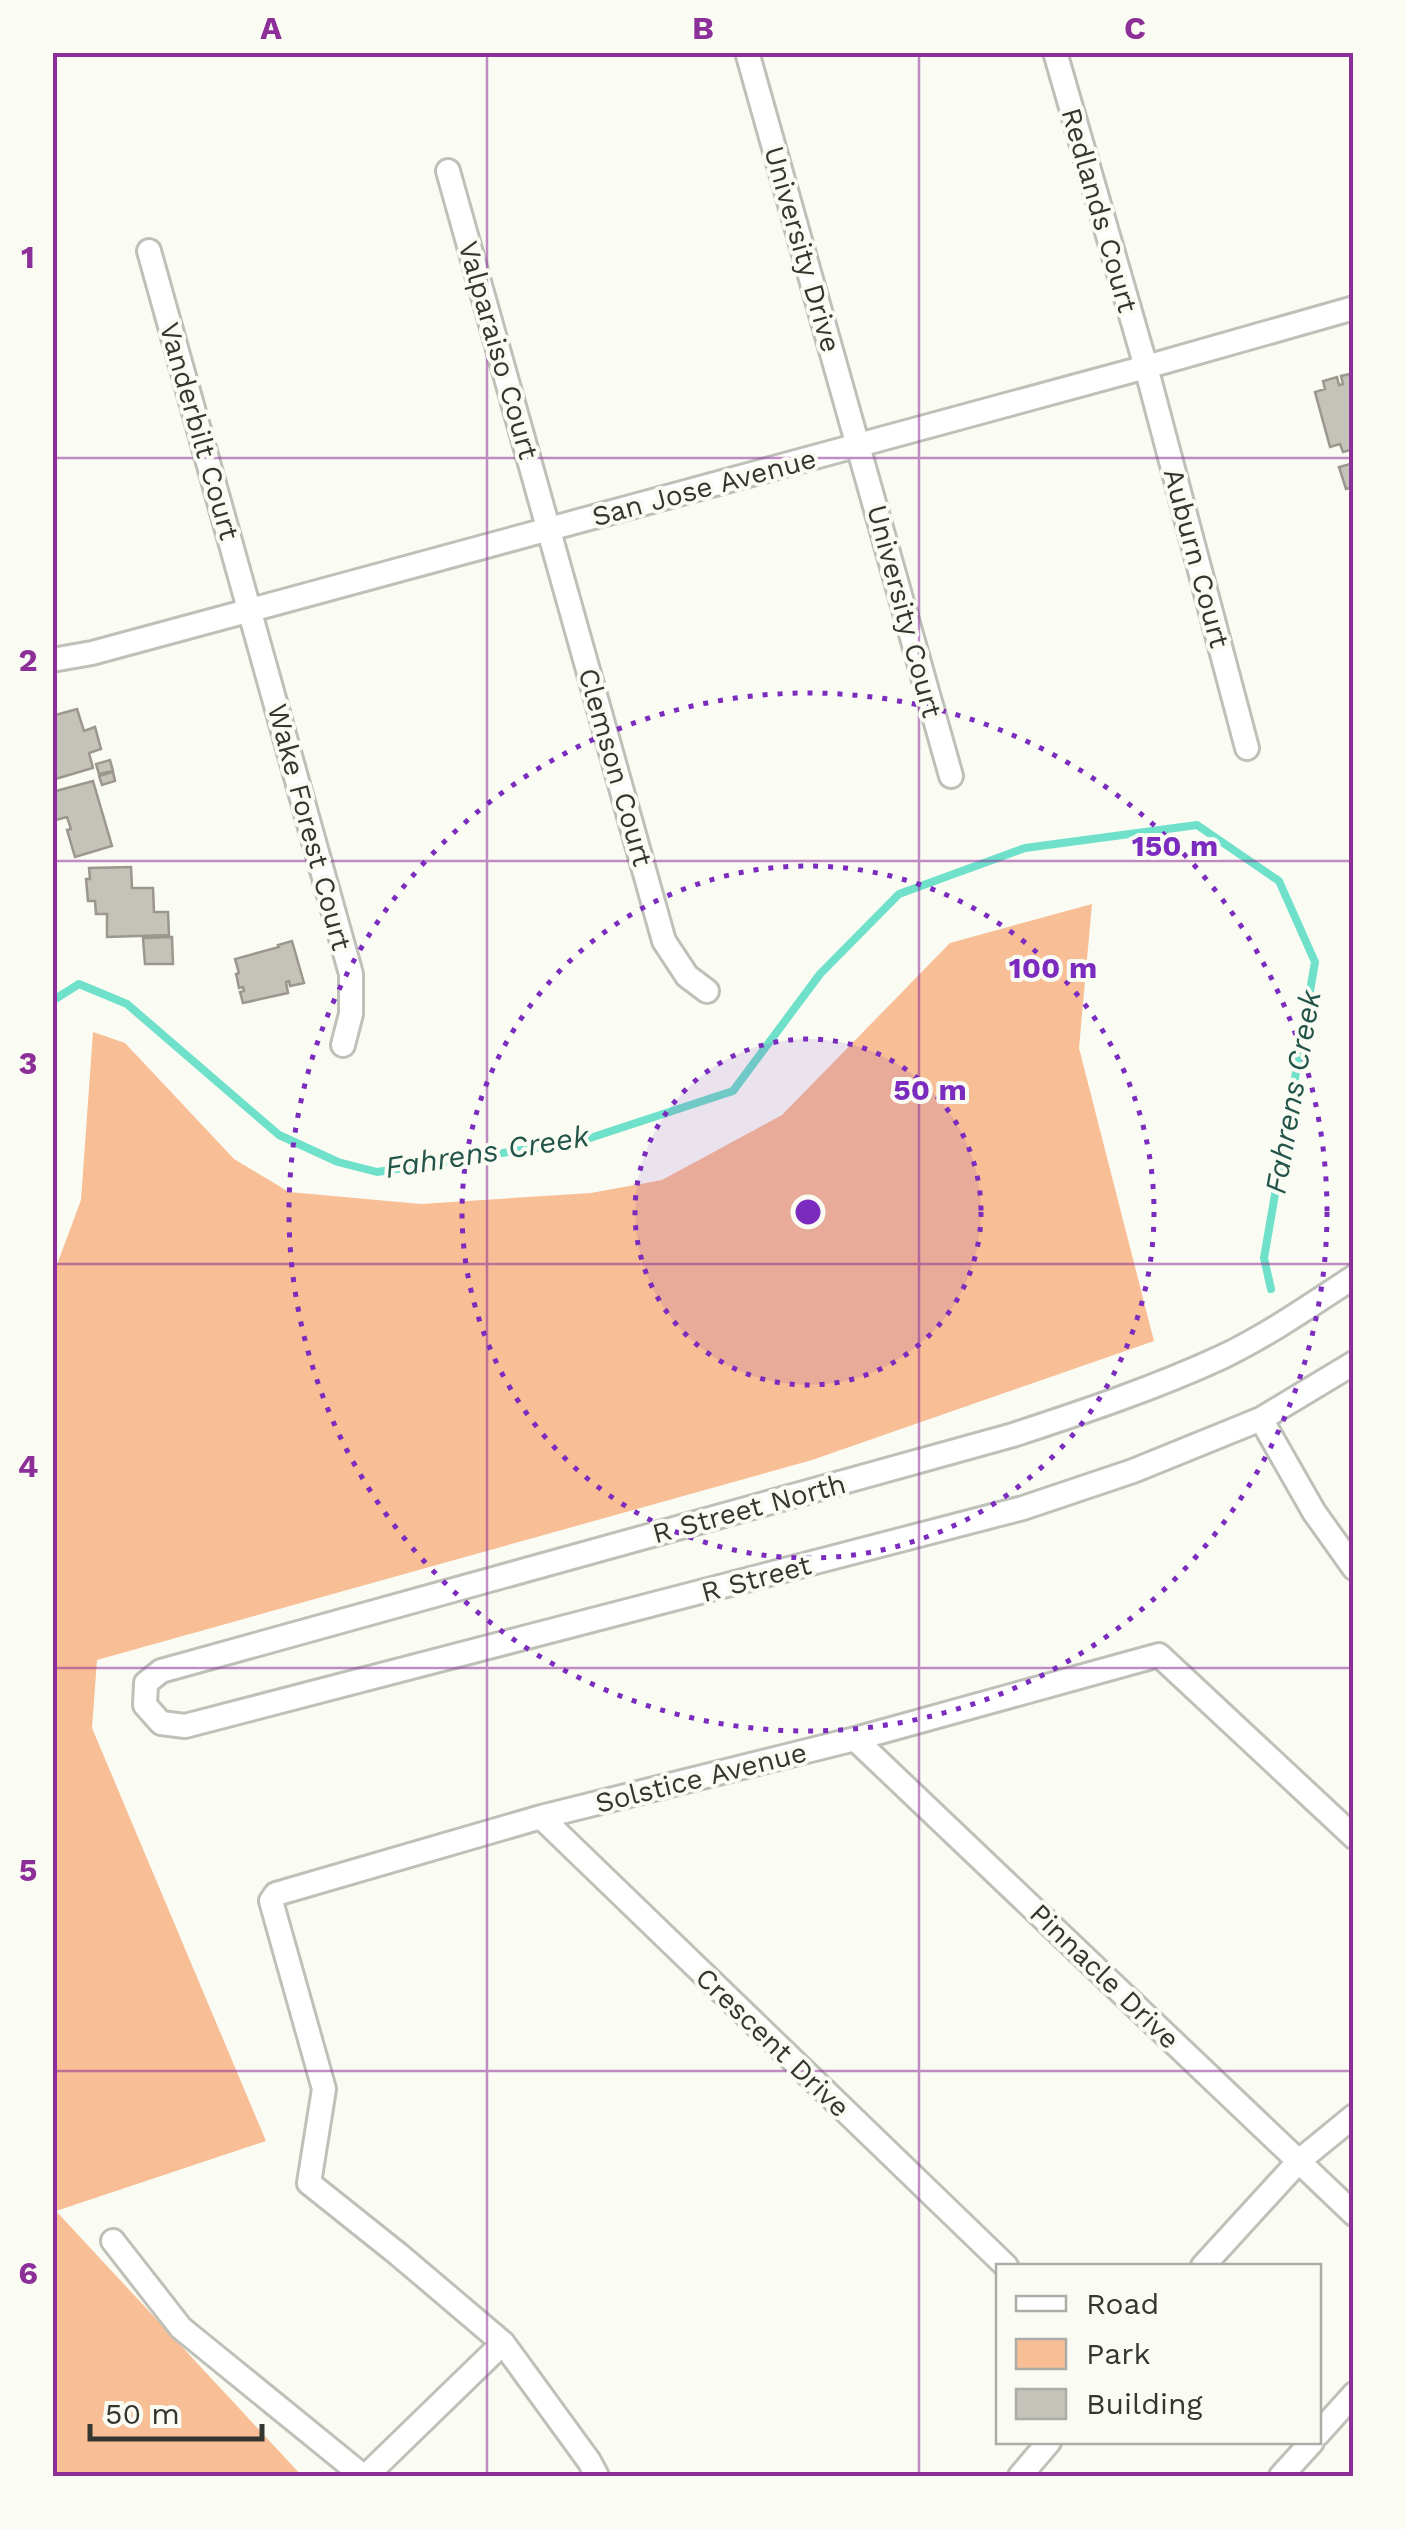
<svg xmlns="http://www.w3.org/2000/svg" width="1406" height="2529" viewBox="0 0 1406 2529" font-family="'Work Sans',sans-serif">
  <rect width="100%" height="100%" fill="#fafcf3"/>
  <!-- green -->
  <path fill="#f8be96" d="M1092 904 1079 1048 1154 1341 812 1460 97 1660 92 1728 266 2141 56 2211 302 2476H53L52 1278 81 1200 93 1032 125 1043 234 1159 289 1192 421 1204 591 1193 662 1180 782 1115 950 943Z"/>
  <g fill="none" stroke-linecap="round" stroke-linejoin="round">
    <!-- stream -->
    <path stroke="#6fe0c9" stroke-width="8" d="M52 1001 79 984 127 1004 279 1135 338 1162 377 1172 581 1141 733 1091 820 974 899 894 1025 848 1197 825 1279 881 1315 962 1264 1258 1271 1289"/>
  </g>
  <!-- building -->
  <path fill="#c5c2b9" stroke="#9b978f" stroke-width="2.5" d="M1354 373V449L1343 452 1340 444 1330 447 1315 392 1325 389 1323 381 1337 377 1339 385 1343 384 1341 376Z
    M1354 463V487L1346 489 1339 467Z
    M77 709 84 731 95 727 101 749 89 753 93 768 52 780V716Z
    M110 760 113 771 99 774 96 764Z
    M113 772 115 781 102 785 99 776Z
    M93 781 112 846 75 857 67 830 71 829 67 817 52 821V792Z
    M131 867 132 888H153L154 912H168L169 935 107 937V914H96L95 901H88L86 879H90L89 868Z
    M172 937 173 964H145L143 938Z
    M292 941 304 983 290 986 289 981 286 982 288 993 243 1003 240 992 244 991 243 987 239 988 237 978 236 974 239 973 235 959 279 947 278 945Z"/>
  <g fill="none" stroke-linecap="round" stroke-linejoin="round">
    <defs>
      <path id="minor" d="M747 52 951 776
        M1055 52 1146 367 1247 748
        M448 171 664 941 687 976 707 991
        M149 251 351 974V1014L343 1045
        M52 660 92 653 251 610 1146 367 1354 308
        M1354 1277C1311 1305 1268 1335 1222 1357 1155 1388 1083 1412 1013 1435L161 1671 146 1683 145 1705 161 1723 185 1726 1023 1508 1133 1471 1261 1419 1354 1363
        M1261 1419 1314 1512 1354 1568
        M855 1739 1354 2214
        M541 1817 1006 2266
        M113 2241 181 2328 363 2476
        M1203 2266 1299 2161 1354 2116
        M1318 2434 1354 2394
        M366 2476 503 2343
        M597 2476 589 2461 503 2343 398 2254 309 2183 324 2089 271 1901 276 1894 541 1817 855 1739 1159 1655 1354 1837
        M1020 2476 1049 2442
        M1281 2476 1312 2442"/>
    </defs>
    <!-- minor casing -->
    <use href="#minor" stroke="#bfc1b8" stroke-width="28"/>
    <!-- minor -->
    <use href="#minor" stroke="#fff" stroke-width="22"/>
  </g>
  <!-- grid -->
  <path fill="none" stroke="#8d2f98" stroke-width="2.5" stroke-opacity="0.55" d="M487 52V2476M919 52V2476M52 458H1354M52 861H1354M52 1264H1354M52 1668H1354M52 2071H1354"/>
  <!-- distance rings -->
  <circle cx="808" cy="1212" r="173" fill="#7b2cbf" fill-opacity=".12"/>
  <g fill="none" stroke="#7b2cbf" stroke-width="5" stroke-dasharray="5 10">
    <circle cx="808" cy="1212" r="173"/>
    <circle cx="808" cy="1212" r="346"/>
    <circle cx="808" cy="1212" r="519"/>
  </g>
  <g text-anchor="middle" stroke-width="8" stroke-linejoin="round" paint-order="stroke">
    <!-- street labels -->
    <g font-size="28" fill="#353632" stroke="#fafcf3">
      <text transform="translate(1100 210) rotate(74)" y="10">Redlands Court</text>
      <text transform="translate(803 249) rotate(74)" y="10">University Drive</text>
      <text transform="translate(499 350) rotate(74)" y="10">Valparaiso Court</text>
      <text transform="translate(200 431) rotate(74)" y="10">Vanderbilt Court</text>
      <text transform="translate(704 487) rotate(-15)" y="10">San Jose Avenue</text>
      <text transform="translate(1197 558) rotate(75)" y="10">Auburn Court</text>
      <text transform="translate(905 611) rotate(75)" y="10">University Court</text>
      <text transform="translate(616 767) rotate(74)" y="10">Clemson Court</text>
      <text transform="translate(310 827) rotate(75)" y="10">Wake Forest Court</text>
      <text transform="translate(749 1508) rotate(-15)" y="10">R Street North</text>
      <text transform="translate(756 1578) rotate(-15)" y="10">R Street</text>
      <text transform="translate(701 1777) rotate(-14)" y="10">Solstice Avenue</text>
      <text transform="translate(1105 1976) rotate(44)" y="10">Pinnacle Drive</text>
      <text transform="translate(773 2042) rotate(44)" y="10">Crescent Drive</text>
    </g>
    <!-- water labels -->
    <g font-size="30" font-style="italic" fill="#23544a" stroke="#fafcf3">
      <text transform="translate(1293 1092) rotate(-80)" y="10">Fahrens Creek</text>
      <text transform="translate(487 1152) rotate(-9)" y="10">Fahrens Creek</text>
    </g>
  </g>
  <circle cx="808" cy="1212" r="15" fill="#7b2cbf" stroke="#fafcf3" stroke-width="5"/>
  <g font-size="30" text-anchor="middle" font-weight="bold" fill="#7b2cbf" stroke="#fafcf3" stroke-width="8" stroke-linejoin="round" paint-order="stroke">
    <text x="1175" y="856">150 m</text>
    <text x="1053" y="978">100 m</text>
    <text x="930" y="1100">50 m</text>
  </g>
  <!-- border -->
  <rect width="1406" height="2529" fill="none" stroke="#fafcf3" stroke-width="110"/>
  <!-- legend -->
  <rect x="996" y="2264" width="325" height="180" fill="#fafcf3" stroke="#abada6" stroke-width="2.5"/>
  <rect x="1016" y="2296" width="50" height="15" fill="#ffffff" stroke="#abada6" stroke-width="2.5"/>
  <text x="1086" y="2314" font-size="30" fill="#353632">Road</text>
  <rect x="1016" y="2339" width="50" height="30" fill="#f8be96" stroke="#abada6" stroke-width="2.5"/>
  <text x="1086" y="2364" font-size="30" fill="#353632">Park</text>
  <rect x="1016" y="2389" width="50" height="30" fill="#c5c2b9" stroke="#abada6" stroke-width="2.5"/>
  <text x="1086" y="2414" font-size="30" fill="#353632">Building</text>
  <!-- scale -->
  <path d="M90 2424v15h172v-15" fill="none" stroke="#353632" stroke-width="5"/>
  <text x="105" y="2424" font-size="30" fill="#353632" stroke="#fafcf3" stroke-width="8" paint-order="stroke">50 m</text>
  <rect x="55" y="55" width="1296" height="2419" fill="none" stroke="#8d2f98" stroke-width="4"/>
  <g font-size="32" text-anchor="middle" font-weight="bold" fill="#8d2f98">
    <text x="271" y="39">A</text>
    <text x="703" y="39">B</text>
    <text x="1135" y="39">C</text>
    <text x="28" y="268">1</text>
    <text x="28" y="671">2</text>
    <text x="28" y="1074">3</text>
    <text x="28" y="1477">4</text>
    <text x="28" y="1881">5</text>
    <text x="28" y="2284">6</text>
  </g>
</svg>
